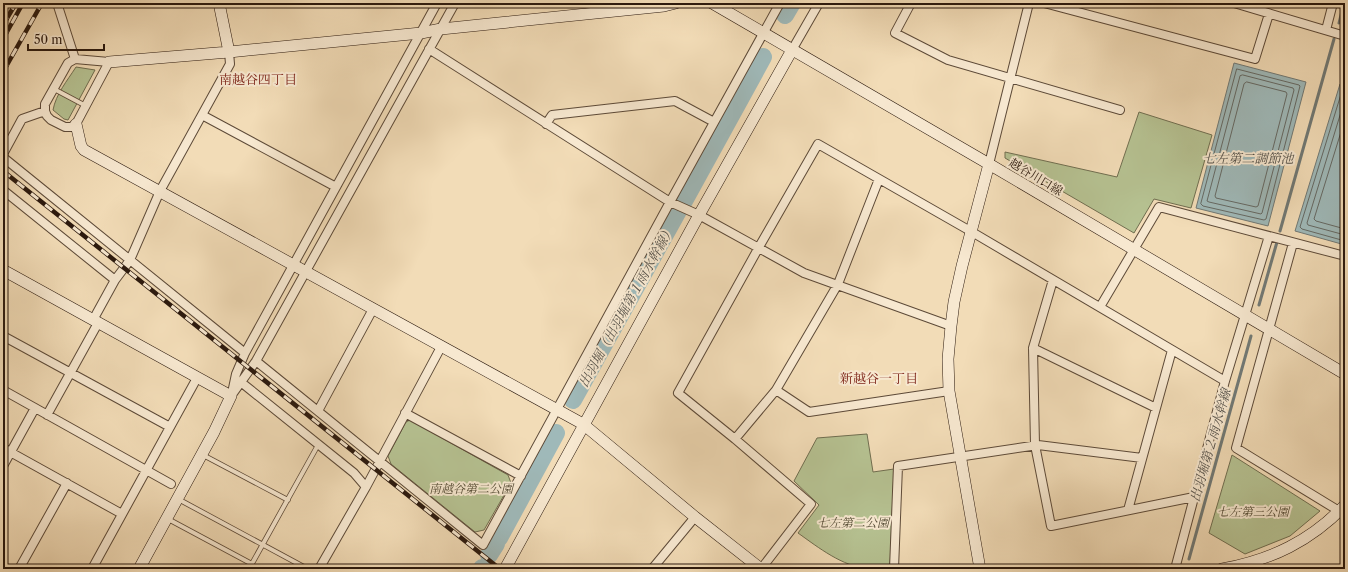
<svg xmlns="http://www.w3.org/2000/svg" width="1348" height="572" viewBox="0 0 1348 572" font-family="'Libre Caslon Text','Noto Serif JP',serif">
  <rect width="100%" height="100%" fill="#f2dcb7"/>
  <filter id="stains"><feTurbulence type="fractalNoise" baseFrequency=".005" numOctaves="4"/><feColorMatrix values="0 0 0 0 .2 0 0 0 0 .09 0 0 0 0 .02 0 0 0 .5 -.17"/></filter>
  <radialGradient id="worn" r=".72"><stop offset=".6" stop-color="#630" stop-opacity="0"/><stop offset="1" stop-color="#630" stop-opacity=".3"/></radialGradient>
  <!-- green -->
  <path fill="#b6c292" stroke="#706e50" d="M76 67 95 70 68 120 64 119 53 110C56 94 67 81 76 67Z
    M1139 112 1212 135 1191 208 1154 199 1134 233 1005 158V152L1117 177Z
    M410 420 508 475 511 483 484 530 475 532 391 464 388 456 406 422Z
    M867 434 873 472 894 469 890 569C883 569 875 570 868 569 842 566 819 548 798 533L819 505 794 481 817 438Z
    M1232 455 1320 511 1290 536 1245 554 1209 533Z"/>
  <!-- water -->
  <path fill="#9fb9b9" stroke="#717975" d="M1234 63 1306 82 1268 226 1196 208Z
    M1340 84 1345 86V245L1295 231Z"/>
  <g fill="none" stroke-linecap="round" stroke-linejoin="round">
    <!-- shore -->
    <path stroke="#656964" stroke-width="1" d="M1237 69 1299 85 1300 86 1266 219 1264 220 1203 206 1201 204Z
      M1243 75 1293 88 1294 90 1262 213 1261 214 1209 202 1207 201 1240 76Z
      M1247 82 1286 92 1287 94 1258 206 1256 207 1216 198 1215 196 1244 84Z
      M1345 89 1342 91 1300 227 1302 229 1345 241
      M1345 99 1307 223 1308 225 1345 235
      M1345 119 1314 219 1316 221 1345 229"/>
    <!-- stream -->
    <path stroke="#717975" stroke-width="3" d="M1339 23 1344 3
      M1280 231 1334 39
      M1259 305 1277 242
      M1189 559 1251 336"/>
    <!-- river -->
    <path stroke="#9fb9b9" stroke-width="18" d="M785 15 792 3
      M684 201 763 57
      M573 400 678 211
      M499 538 556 433
      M489 555 496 544
      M482 569V568"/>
    <defs>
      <path id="lane" d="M54 89 86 106
        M203 455 288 500
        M178 499 306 568
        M168 519 252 564
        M249 569 318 445"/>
      <path id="street" d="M57 3 75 59
        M911 3 895 33 948 60 1120 110
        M1044 3 1255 59 1269 14
        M1234 3 1345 36
        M1326 30 1333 3
        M429 49 670 202 699 215 804 273 951 326
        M792 50 819 3
        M75 59 109 62 76 124 71 127H65L51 120 47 116 45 111V104L68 63Z
        M202 115 336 187
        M546 124 552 115 675 101 714 122
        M3 154 22 119 45 111
        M4 158 245 353
        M989 164 1029 3
        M3 190 115 280
        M1293 243 1236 448 1339 511
        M1053 280 1033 348 1035 445 1051 526 1194 497
        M1100 307 1159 207 1345 256
        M93 320 115 280 130 260 160 191 230 64 229 52
        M3 336 170 427
        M1033 348 1156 408
        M256 361 483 545 670 202 780 3
        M242 383 354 473 366 487 319 569
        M3 390 171 484
        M776 390 809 412 949 391
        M232 393 236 374 245 353 437 3
        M231 396 256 361 455 3
        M318 411 373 309
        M405 413 521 476
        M47 415 98 323
        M735 439 776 390 838 284 879 179
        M3 448 122 514
        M3 466 35 408
        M366 487 441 347
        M1128 510 1172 350
        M19 569 67 483
        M92 569 197 378
        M652 569 695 517
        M761 569 811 504 735 439 678 393 759 247 818 144 972 232 1225 381
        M894 569 898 466 1038 445 1142 458
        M1175 569 1225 381 1269 236"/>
      <path id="secondary" d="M219 3 229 52
        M712 3 989 164 1345 374
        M109 62 229 52 421 33 441 29 664 6 676 3
        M76 124 81 146 84 150 583 424 695 517 761 569
        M3 270 231 396 214 432 139 569
        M505 569 699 215 792 50
        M980 569 949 391 948 359 951 326 954 302 962 266 989 164
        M1222 569C1271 560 1311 541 1345 505"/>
    </defs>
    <!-- lane casing -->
    <use href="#lane" stroke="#5d4a38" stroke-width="5.5"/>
    <!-- street casing -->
    <use href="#street" stroke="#5d4a38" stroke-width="10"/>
    <!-- secondary casing -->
    <use href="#secondary" stroke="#2b190e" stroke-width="12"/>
    <!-- lane -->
    <use href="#lane" stroke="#f7e8d0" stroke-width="4"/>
    <!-- street -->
    <use href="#street" stroke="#f7e8d0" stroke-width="8"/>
    <!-- secondary -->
    <use href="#secondary" stroke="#f7e8d0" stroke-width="11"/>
    <defs>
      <path id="rail" d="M3 25 16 3
        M3 39 23 3
        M3 72 42 3
        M3 171 500 569"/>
    </defs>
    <!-- rail casing -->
    <use href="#rail" stroke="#2b190e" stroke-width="4.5"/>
    <!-- rail -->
    <use href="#rail" stroke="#f7e8d0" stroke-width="3" stroke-dasharray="9" stroke-linecap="butt"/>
  </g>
  <g text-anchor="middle" stroke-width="4" stroke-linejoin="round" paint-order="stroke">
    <!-- street labels -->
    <g font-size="12" fill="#2b190e" stroke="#f7e8d0">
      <text transform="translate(1036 177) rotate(31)" y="4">越谷川口線</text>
    </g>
    <!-- park labels -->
    <g font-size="12" font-style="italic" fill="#554c36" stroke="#f7e8d0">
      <text x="471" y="493">南越谷第二公園</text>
      <text x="1253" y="516">七左第三公園</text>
      <text x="853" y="527">七左第二公園</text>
    </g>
    <!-- neighbourhood labels -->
    <g font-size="13" fill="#7a1f14" stroke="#f7e8d0">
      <text x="258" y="84">南越谷四丁目</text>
      <text x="879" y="383">新越谷一丁目</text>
    </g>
    <!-- water labels -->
    <g font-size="13" font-style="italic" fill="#54514a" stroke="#f7e8d0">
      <text x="1248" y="163">七左第二調節池</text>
      <text transform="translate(626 306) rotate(-61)" y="5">出羽堀（出羽堀第１雨水幹線）</text>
      <text transform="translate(1210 445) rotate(-74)" y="5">出羽堀第２雨水幹線</text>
    </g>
  </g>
  <!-- margin -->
  <rect width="1348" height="572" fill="none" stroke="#f2dcb7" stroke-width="16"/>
  <rect x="4" y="4" width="1340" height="564" fill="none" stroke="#2b190e" stroke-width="2"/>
  <rect x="8" y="8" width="1332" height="556" fill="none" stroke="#2b190e"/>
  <!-- scale -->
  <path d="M28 44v6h76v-6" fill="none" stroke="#2b190e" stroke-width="2"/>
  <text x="34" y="44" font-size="12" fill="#2b190e" stroke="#f7e8d0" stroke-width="3" paint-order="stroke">50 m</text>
  <rect width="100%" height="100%" filter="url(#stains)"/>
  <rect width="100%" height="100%" fill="url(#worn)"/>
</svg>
